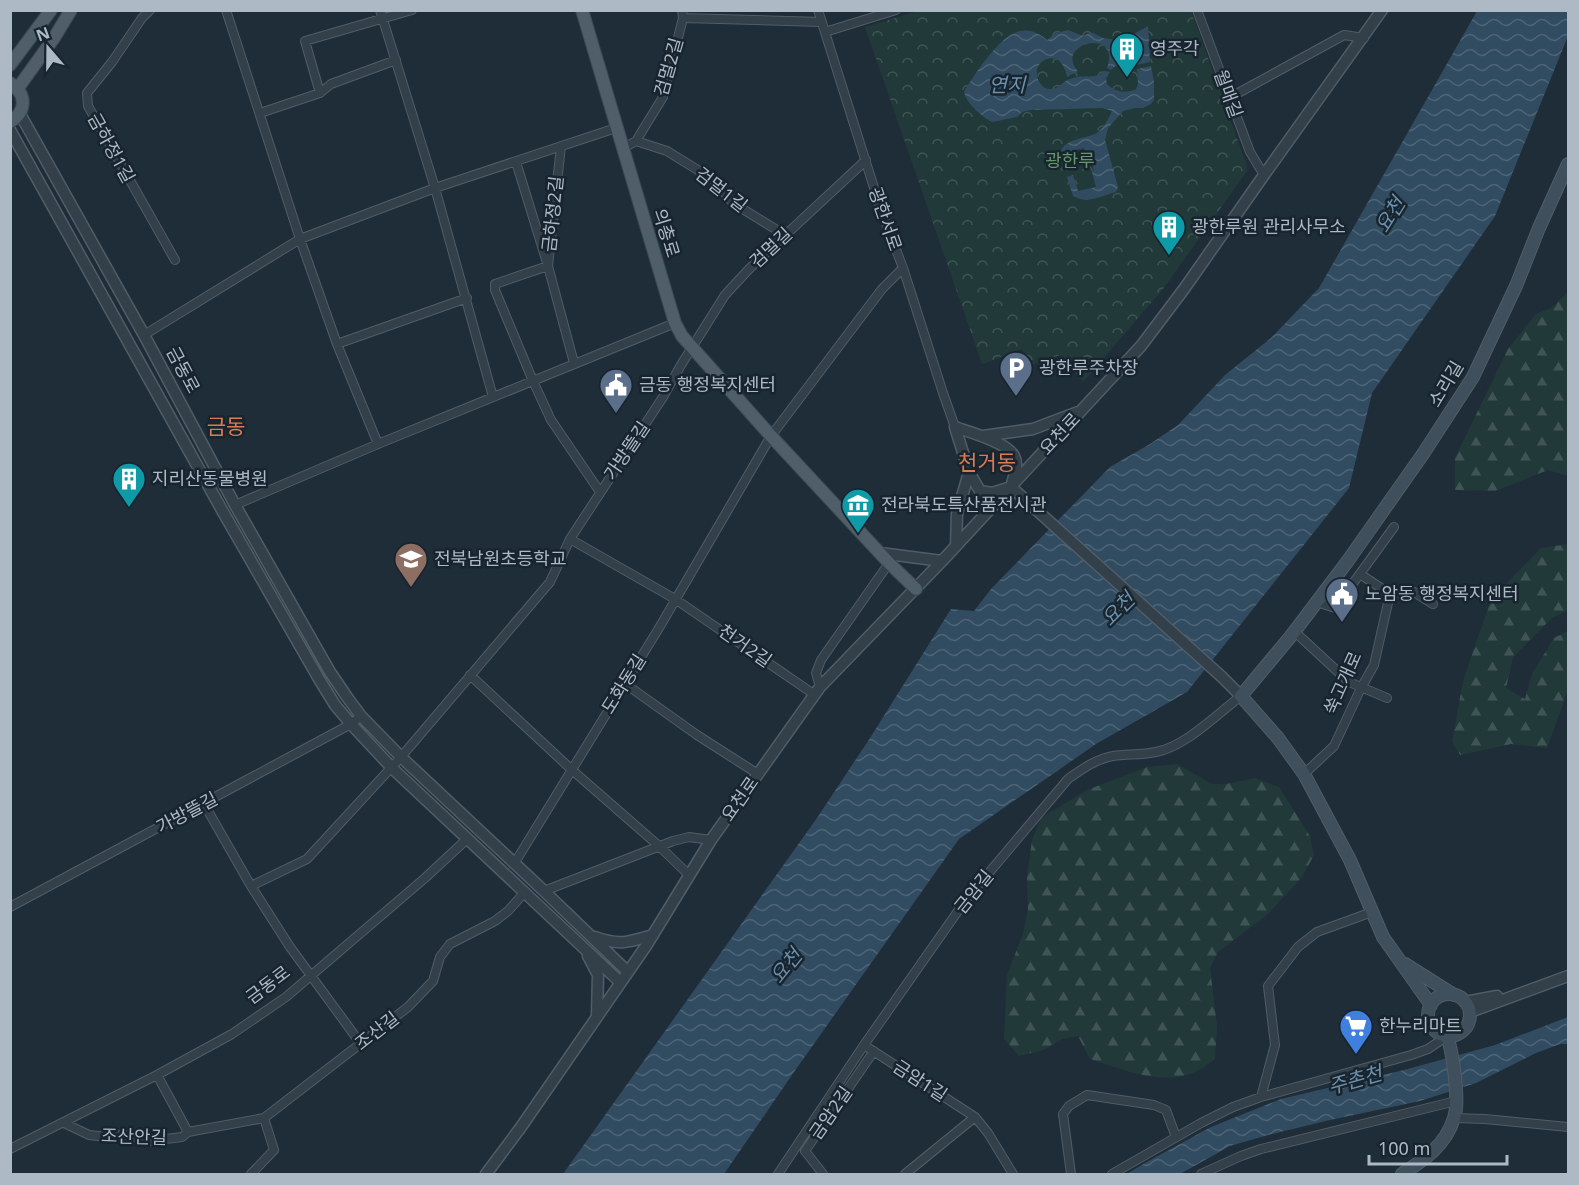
<svg xmlns="http://www.w3.org/2000/svg" width="1579" height="1185" viewBox="0 0 1579 1185" font-family="'Noto Sans','Noto Sans KR',sans-serif">
  <defs>
    <pattern id="forest-firs" width="22" height="20" patternUnits="userSpaceOnUse" patternTransform="scale(1.5)"><rect width="22" height="20" fill="#213a39"/><path d="M5 1l3.5 6h-7zM16 11l3.5 6h-7z" fill="#3f5454"/></pattern>
    <pattern id="park-crowns" width="20" height="18" patternUnits="userSpaceOnUse" patternTransform="scale(1.5)"><rect width="20" height="18" fill="#213a39"/><path d="M2 6a3 3 0 1 1 6 0M12 15a3 3 0 1 1 6 0" fill="none" stroke="#3f5454"/></pattern>
    <pattern id="water-waves" width="16" height="10" patternUnits="userSpaceOnUse" patternTransform="scale(1.5)"><rect width="16" height="10" fill="#314c61"/><path d="M0 5q4-4 8 0t8 0" fill="none" stroke="#4c6476"/></pattern>
  </defs>
  <rect width="100%" height="100%" fill="#1f2d39"/>
  <!-- forest -->
  <path fill="url(#forest-firs)" d="M1568 292V476L1548 470 1495 491 1455 490V458L1508 349 1536 314 1551 308Z
    M1568 544V610L1552 618 1513 657 1506 688 1525 699 1532 674 1554 638 1568 631V690L1547 748 1511 744 1460 755 1452 742 1463 681 1491 600 1541 548Z
    M1177 764 1212 784H1226L1255 778 1279 787 1310 836 1314 855 1302 877 1268 914 1218 952 1210 968 1217 1026 1215 1059C1210 1062 1205 1067 1199 1070 1164 1088 1125 1070 1090 1059L1078 1036 1062 1039 1044 1050 1019 1056 1004 1039 1007 975 1023 934 1028 910 1027 877 1032 840 1041 818 1087 790 1147 767Z"/>
  <!-- park -->
  <path fill="url(#park-crowns)" d="M919 11H1191L1247 166V171L1163 289 1083 382 1060 355 1029 366 1022 349 982 364 865 27Z"/>
  <!-- water -->
  <path fill="url(#water-waves)" d="M1477 11H1568V36L1495 216 1372 393 1349 488 1187 692 1096 744 959 839 794 1072 724 1174H563L817 818 870 738 951 609 974 611 991 589 1110 467 1150 444 1178 425 1225 375 1271 338 1319 288Z
    M1148 26 1150 62C1145 63 1140 65 1135 64 1126 64 1118 62 1111 70L1107 68C1121 31 1066 40 1073 63 1074 66 1076 69 1078 72L1067 76C1066 72 1064 66 1061 63 1055 55 1042 58 1038 67 1034 75 1040 88 1049 89 1058 90 1063 81 1070 79 1084 73 1091 81 1105 71L1110 72 1106 78 1107 84C1114 92 1126 94 1136 89L1138 84 1137 69 1151 66 1154 82V100L1151 104 1143 108H1135L1123 111 1108 128 1105 140 1118 187 1116 192C1102 196 1087 204 1073 196L1067 177 1073 175 1078 191 1096 187 1092 172 1094 170 1091 160H1088L1084 148 1067 152 1071 169 1066 171 1061 150C1069 138 1083 139 1095 134 1103 130 1109 118 1112 111L1102 108 1031 110 1022 112 1017 117 992 122C981 116 967 104 964 92 974 75 998 38 1017 32 1028 28 1039 33 1047 40L1056 33 1068 30 1083 36 1089 33H1093L1103 38 1122 41Z
    M1568 1017V1044H1560L1536 1053 1476 1083 1420 1101 1330 1120 1268 1135 1230 1146 1180 1174H1127L1145 1163 1211 1127 1281 1099 1404 1070 1495 1045Z"/>
  <g fill="none" stroke-linecap="round" stroke-linejoin="round">
    <defs>
      <path id="minor" d="M150 10 142 18 112 62 87 93 88 106 175 260
        M226 10 300 239 337 344 378 444
        M380 10 435 188 493 397
        M818 10 881 210 903 268 943 393 955 427
        M1197 10 1250 152 1264 175
        M683 18 822 22
        M825 32 896 10
        M320 93 305 41 412 10
        M1229 98 1344 35 1364 38
        M260 113 320 93 331 84 396 60
        M636 141 663 97 683 18 682 10
        M561 146 548 266 495 284V290L533 381 551 420 600 492
        M622 149 636 141 667 151 714 180 733 203 785 235
        M516 162 548 266 574 363
        M144 335 300 239 435 188 616 128
        M337 344 467 298
        M235 505 378 444 675 323
        M570 539 675 599 815 695
        M1360 574 1390 594 1414 592 1433 604
        M1317 602 1335 608 1394 527
        M1295 632 1349 682 1387 698
        M470 675 572 770 659 846 689 875
        M624 683 697 735 758 774
        M820 687 816 673 821 660 889 563
        M1304 774 1334 746 1361 688 1374 665 1390 594
        M204 804 251 886 290 947 361 1044
        M514 864 659 628 771 436 882 289 903 268
        M251 886 307 859 401 757 550 582 570 539 663 397 681 365 725 295 750 268 866 160
        M544 891 673 841 689 837 711 840
        M10 907 351 724 361 716
        M864 1045 975 1117 988 1133 1013 1174
        M157 1075 188 1132
        M1261 1097 1275 1045 1268 986 1298 947 1317 932 1372 912
        M1455 1118 1485 1119 1568 1127
        M64 1123 89 1135 98 1136 126 1135 149 1141 182 1137 188 1132 264 1118 408 1007 433 981 440 957 450 944 495 921 508 911 525 892
        M10 1149 157 1075 232 1034 286 997 425 878 467 839
        M251 1174 274 1150 264 1118
        M778 1174 864 1045 965 901 1068 779C1082 769 1096 759 1113 756 1127 754 1142 755 1156 752 1186 746 1216 715 1241 696
        M823 1174 805 1151 874 1051
        M905 1174 975 1117
        M1071 1174 1063 1114 1069 1106 1087 1095 1154 1105 1166 1110 1176 1137
        M1112 1174 1201 1123 1233 1107 1261 1097 1411 1055 1428 1049 1447 1036
        M1201 1174 1241 1156 1261 1149 1456 1101"/>
      <path id="tertiary" d="M20 114 144 335 235 505 330 672 347 697 361 716 401 757 544 891 628 972
        M10 130 223 512 319 679 335 705 351 724 392 768 620 982
        M955 427 969 472 980 491 992 493 1008 488
        M955 427C969 432 1007 442 1014 456 1019 465 1014 475 1012 484
        M983 436 1033 429 1078 412
        M1011 487 1222 677 1241 696
        M956 546 957 514 969 472
        M880 553 942 561
        M595 937C620 946 629 942 653 935
        M588 956 598 975 597 1015
        M1465 1002 1497 996
        M1470 1012 1568 976
        M486 1174 521 1127 646 946 711 840 820 687 942 561 1141 346 1184 289 1264 175 1382 10"/>
      <path id="secondary" d="M1405 964 1454 995
        M1428 1015a21 21 0 1 1 42 0a21 21 0 1 1-42 0Z
        M1431 1005 1383 937 1350 860 1304 774 1278 738 1241 696 1291 636 1347 562 1423 454 1473 377 1516 286 1539 228 1568 164
        M1402 1174C1424 1160 1446 1145 1454 1118 1458 1106 1456 1090 1455 1077 1453 1062 1452 1050 1447 1036"/>
      <path id="primary" d="M582 10 675 323 682 336 771 436 889 563 916 589
        M10 65 51 10
        M10 83C27 94 27 111 10 122
        M18 88 54 38 71 10"/>
    </defs>
    <!-- minor casing -->
    <use href="#minor" stroke="#505d67" stroke-width="10"/>
    <!-- tertiary casing -->
    <use href="#tertiary" stroke="#505d67" stroke-width="13"/>
    <!-- secondary casing -->
    <use href="#secondary" stroke="#505d67" stroke-width="14"/>
    <!-- primary casing -->
    <use href="#primary" stroke="#3c4853" stroke-width="14"/>
    <!-- minor -->
    <use href="#minor" stroke="#333f49" stroke-width="8"/>
    <!-- tertiary -->
    <use href="#tertiary" stroke="#333f49" stroke-width="10"/>
    <!-- secondary -->
    <use href="#secondary" stroke="#404f5c" stroke-width="12"/>
    <!-- primary -->
    <use href="#primary" stroke="#505e6a" stroke-width="12"/>
  </g>
  <!-- icons -->
  <defs>
    <symbol id="building-pin" viewBox="-11 -11 22 30"><path d="M0 17L-7.5 6A9.5 9.5 0 1 1 7.5 6Z" fill="#0f9aa8" stroke="#18242e"/><path d="M-4-6H4V6H1V3H-1V6H-4ZM-2.5-4.3h1.7v1.8h-1.7ZM.8-4.3h1.7v1.8H.8ZM-2.5-1h1.7V.8h-1.7ZM.8-1h1.7V.8H.8Z" fill="#fff"/></symbol>
    <symbol id="parking-pin" viewBox="-11 -11 22 30"><path d="M0 17L-7.5 6A9.5 9.5 0 1 1 7.5 6Z" fill="#5c6f8a" stroke="#18242e"/><path d="M-3.5-5.5H1a3.5 3.5 0 0 1 0 7H-1V5.5H-3.5ZM-1-3.4V-.6H.8a1.4 1.4 0 0 0 0-2.8Z" fill="#fff"/></symbol>
    <symbol id="civic-pin" viewBox="-11 -11 22 30"><path d="M0 17L-7.5 6A9.5 9.5 0 1 1 7.5 6Z" fill="#5c6f8a" stroke="#18242e"/><path d="M-.6-6.5H3V-4.5H.6V-3L4-1V1h2V6H-6V1h2V-1L-.6-3ZM-1.2 2.5V6h2.4V2.5Z" fill="#fff"/></symbol>
    <symbol id="museum-pin" viewBox="-11 -11 22 30"><path d="M0 17L-7.5 6A9.5 9.5 0 1 1 7.5 6Z" fill="#0f9aa8" stroke="#18242e"/><path d="M0-6L6-3V-2H-6V-3ZM-5-1h2V3h-2ZM-1-1h2V3h-2ZM3-1h2V3H3ZM-6 4H6V6H-6Z" fill="#fff"/></symbol>
    <symbol id="school-pin" viewBox="-11 -11 22 30"><path d="M0 17L-7.5 6A9.5 9.5 0 1 1 7.5 6Z" fill="#8d6e63" stroke="#18242e"/><path d="M0-5L7-2L0 1L-7-2ZM-4 1L0 2.5L4 1V4Q0 6-4 4Z" fill="#fff"/></symbol>
    <symbol id="supermarket-pin" viewBox="-11 -11 22 30"><path d="M0 17L-7.5 6A9.5 9.5 0 1 1 7.5 6Z" fill="#3f7fe0" stroke="#18242e"/><path d="M-6-5.5h2.5l.6 2H6L4.5 2H-2.5L-4.4-4H-6ZM-1.5 3.2a1.3 1.3 0 1 0 .1 0ZM3 3.2a1.3 1.3 0 1 0 .1 0Z" fill="#fff"/></symbol>
  </defs>
  <g fill-rule="evenodd">
    <use href="#building-pin" x="1108" y="30" width="38" height="52"/>
    <use href="#building-pin" x="1150" y="208" width="38" height="52"/>
    <use href="#parking-pin" x="997" y="349" width="38" height="52"/>
    <use href="#civic-pin" x="597" y="366" width="38" height="52"/>
    <use href="#building-pin" x="110" y="460" width="38" height="52"/>
    <use href="#museum-pin" x="839" y="486" width="38" height="52"/>
    <use href="#school-pin" x="392" y="540" width="38" height="52"/>
    <use href="#civic-pin" x="1323" y="575" width="38" height="52"/>
    <use href="#supermarket-pin" x="1337" y="1007" width="38" height="52"/>
  </g>
  <g text-anchor="middle" stroke-width="5" stroke-linejoin="round" paint-order="stroke">
    <!-- poi labels -->
    <g font-size="18" fill="#adbac6" stroke="#18242e" text-anchor="start">
      <text x="1150" y="55">영주각</text>
      <text x="1192" y="233">광한루원 관리사무소</text>
      <text x="1039" y="374">광한루주차장</text>
      <text x="639" y="391">금동 행정복지센터</text>
      <text x="152" y="485">지리산동물병원</text>
      <text x="881" y="511">전라북도특산품전시관</text>
      <text x="434" y="565">전북남원초등학교</text>
      <text x="1365" y="600">노암동 행정복지센터</text>
      <text x="1379" y="1032">한누리마트</text>
    </g>
    <!-- street labels -->
    <g font-size="18" fill="#adbac6" stroke="#18242e">
      <text transform="translate(669 67) rotate(-74)" y="6">검멀2길</text>
      <text transform="translate(1228 94) rotate(70)" y="6">월매길</text>
      <text transform="translate(111 148) rotate(61)" y="6">금하정1길</text>
      <text transform="translate(721 190) rotate(38)" y="6">검멀1길</text>
      <text transform="translate(553 214) rotate(-84)" y="6">금하정2길</text>
      <text transform="translate(885 219) rotate(71)" y="6">광한서로</text>
      <text transform="translate(666 233) rotate(73)" y="6">의총로</text>
      <text transform="translate(771 248) rotate(-43)" y="6">검멀길</text>
      <text transform="translate(183 370) rotate(62)" y="6">금동로</text>
      <text transform="translate(1446 384) rotate(-59)" y="6">소리길</text>
      <text transform="translate(1060 434) rotate(-47)" y="6">요천로</text>
      <text transform="translate(627 451) rotate(-56)" y="6">가방뜰길</text>
      <text transform="translate(745 646) rotate(35)" y="6">천거2길</text>
      <text transform="translate(1343 683) rotate(-66)" y="6">쑥고개로</text>
      <text transform="translate(624 684) rotate(-58)" y="6">도화동길</text>
      <text transform="translate(740 799) rotate(-55)" y="6">요천로</text>
      <text transform="translate(187 813) rotate(-28)" y="6">가방뜰길</text>
      <text transform="translate(974 892) rotate(-51)" y="6">금암길</text>
      <text transform="translate(268 985) rotate(-37)" y="6">금동로</text>
      <text transform="translate(377 1031) rotate(-38)" y="6">조산길</text>
      <text transform="translate(920 1081) rotate(33)" y="6">금암1길</text>
      <text transform="translate(831 1113) rotate(-55)" y="6">금암2길</text>
      <text transform="translate(134 1137) rotate(2)" y="6">조산안길</text>
    </g>
    <!-- park labels -->
    <g font-size="18" fill="#639868" stroke="#18242e">
      <text x="1070" y="167">광한루</text>
    </g>
    <!-- water labels -->
    <g font-size="20" font-style="italic" fill="#6b90ac" stroke="#18242e">
      <text x="1007" y="92">연지</text>
      <text transform="translate(1390 215) rotate(-58)" y="7">요천</text>
      <text transform="translate(1118 609) rotate(-45)" y="7">요천</text>
      <text transform="translate(786 966) rotate(-51)" y="7">요천</text>
      <text transform="translate(1355 1080) rotate(-16)" y="7">주촌천</text>
    </g>
    <!-- quarter labels -->
    <g font-size="21" fill="#d97c54" stroke="#18242e">
      <text x="226" y="434">금동</text>
      <text x="987" y="470">천거동</text>
    </g>
  </g>
  <!-- border -->
  <rect width="1579" height="1185" fill="none" stroke="#adbac6" stroke-width="24"/>
  <!-- north arrow -->
  <g transform="translate(48 48) rotate(340)" stroke="#18242e" stroke-width="4.5" paint-order="stroke">
  <path d="M0-4.5L10 22L0 15L-10 22Z" fill="#adbac6"/>
  <text y="-9" font-size="16" font-weight="bold" text-anchor="middle" fill="#adbac6">N</text>
  </g>
  <!-- scale -->
  <path d="M1369 1155v9h138v-9" fill="none" stroke="#adbac6" stroke-width="3"/>
  <text x="1378" y="1155" font-size="18" fill="#adbac6" stroke="#18242e" stroke-width="4.5" paint-order="stroke">100 m</text>
</svg>
